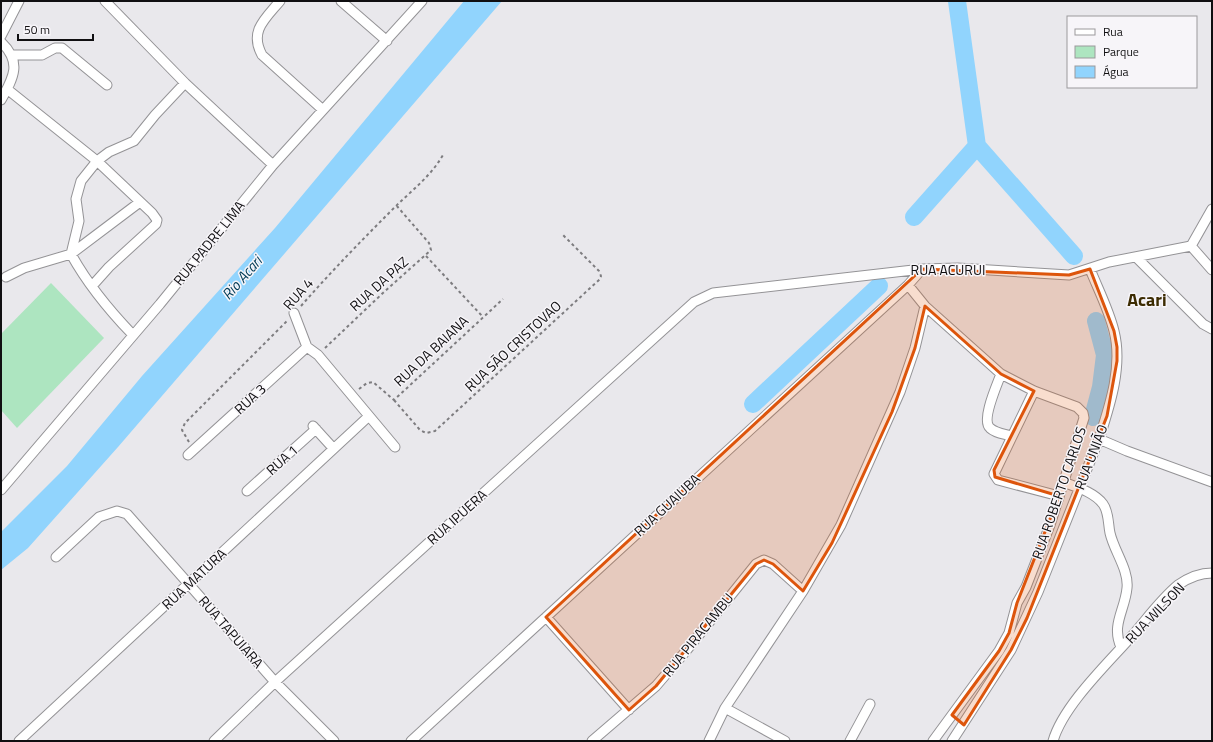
<svg xmlns="http://www.w3.org/2000/svg" width="1213" height="742" viewBox="0 0 1213 742" font-family="'Titillium Web',sans-serif">
  <rect width="100%" height="100%" fill="#e9e8ec"/>
  <!-- green -->
  <path fill="#ade5c0" d="M51 283 104 338 17 428 1 410V334Z"/>
  <!-- water -->
  <path fill="#91d4fd" d="M464 1H502L118 447 28 548 1 570V532L67 466 142 376 275 228Z"/>
  <g fill="none" stroke-linecap="round" stroke-linejoin="round">
    <!-- river -->
    <path stroke="#91d4fd" stroke-width="18" d="M957 1 977 146 1074 256
      M914 217 977 146
      M753 404 879 286
      M1093 417 1101 387 1105 355 1096 321"/>
    <defs>
      <path id="minor" d="M105 1 185 83 273 165
        M280 1C265 19 249 31 262 55L323 110
        M341 1 387 41
        M1 36 19 1
        M1 42C22 62 14 77 1 100
        M12 55H42L55 48H62L107 85
        M7 89 97 161 152 213 157 220 156 224 109 267 92 286
        M1191 246 1212 209
        M1191 246 1212 270
        M1136 257 1203 324 1212 329
        M6 277 24 268 71 254 140 202
        M908 285 925 306 1001 374 1034 391 1077 407 1083 413 1084 418 1050 525 1026 587 1017 603 1009 633 999 651 933 741
        M294 313 307 347
        M132 334C109 310 87 283 71 254L79 221 76 199 81 181 97 161 109 152 134 141 155 115 185 83
        M1001 374C997 385 981 420 990 428 995 433 1004 434 1011 436
        M1034 391 994 474 998 480 1059 496
        M313 426 333 448
        M1099 439 1127 451 1212 482
        M188 455 307 347 318 355 395 447
        M1063 482C1076 487 1094 492 1103 504 1109 512 1108 524 1110 533 1114 551 1129 570 1127 588 1125 610 1111 625 1121 647
        M1 490 160 304 273 165 422 1
        M247 491 316 429
        M56 557 99 517 117 511 127 514 275 682 334 741
        M546 617 629 710
        M725 708 785 741
        M19 741 369 416
        M214 741 275 682 694 302 713 293 922 269 958 268 1069 275 1109 262 1191 246
        M411 741 908 285 922 269
        M592 741 656 686 686 651 756 564 764 560 773 564 803 591
        M709 741 725 708 803 591 841 525 900 392 915 348 925 306
        M850 741 870 704
        M952 741 1011 650 1038 592 1099 439C1110 405 1123 366 1114 331 1109 310 1098 289 1090 269
        M1053 741C1063 706 1107 664 1131 637 1146 620 1160 600 1178 585 1188 578 1200 573 1212 573"/>
    </defs>
    <!-- minor casing -->
    <use href="#minor" stroke="#949396" stroke-width="11"/>
    <!-- path -->
    <path stroke="#7d7c7f" stroke-width="2" stroke-dasharray="3 3" stroke-linecap="butt" d="M426 256 483 317
      M301 306C329 274 359 243 389 213 408 193 429 179 443 155
      M325 348 384 292 431 250 429 243 396 205
      M359 389 367 383 373 382 394 400 503 299
      M394 400 420 430 426 433 435 431 600 279 601 276 599 271 562 234
      M189 442 182 430 185 423 288 320"/>
    <!-- minor -->
    <use href="#minor" stroke="#fff" stroke-width="9"/>
  </g>
  <!-- marked area -->
  <path fill="#dd550c" fill-opacity="0.2" stroke="#dd550c" stroke-width="3" stroke-linejoin="round" d="M922 269 1069 275 1090 269 1114 331 1117 347V361L1107 416 1027 618 1011 650 964 725 952 715 999 651 1009 633 1017 603 1059 496 995 477 994 470 1034 391 1001 374 925 306 915 348 892 412 832 543 803 591 773 564 764 560 756 564 656 686 629 710 546 617Z"/>
  <g text-anchor="middle" stroke-width="3" stroke-linejoin="round" paint-order="stroke">
    <!-- street labels -->
    <g font-size="14" fill="#100f11" stroke="#f7f5f9">
      <text transform="translate(209 243) rotate(-51)" y="5">RUA PADRE LIMA</text>
      <text x="948" y="275">RUA ACURUI</text>
      <text transform="translate(379 284) rotate(-42)" y="5">RUA DA PAZ</text>
      <text transform="translate(298 294) rotate(-48)" y="5">RUA 4</text>
      <text transform="translate(513 346) rotate(-43)" y="5">RUA SĀO CRISTOVAO</text>
      <text transform="translate(431 351) rotate(-43)" y="5">RUA DA BAIANA</text>
      <text transform="translate(250 399) rotate(-43)" y="5">RUA 3</text>
      <text transform="translate(1091 457) rotate(-69)" y="5">RUA UNIÃO</text>
      <text transform="translate(282 460) rotate(-42)" y="5">RUA 1</text>
      <text transform="translate(1059 493) rotate(-71)" y="5">RUA ROBERTO CARLOS</text>
      <text transform="translate(667 505) rotate(-43)" y="5">RUA GUAIUBA</text>
      <text transform="translate(457 517) rotate(-42)" y="5">RUA IPUERA</text>
      <text transform="translate(194 579) rotate(-43)" y="5">RUA MATURA</text>
      <text transform="translate(1155 613) rotate(-46)" y="5">RUA WILSON</text>
      <text transform="translate(231 632) rotate(49)" y="5">RUA TAPUIARA</text>
      <text transform="translate(698 635) rotate(-51)" y="5">RUA PIRACAMBU</text>
    </g>
    <!-- water labels -->
    <g font-size="15" font-style="italic" fill="#013b56" stroke="#f7f5f9">
      <text transform="translate(242 278) rotate(-49)" y="5">Rio Acari</text>
    </g>
    <!-- district labels -->
    <g font-size="18" font-weight="bold" fill="#3c2c02" stroke="#f7f5f9">
      <text x="1147" y="306">Acari</text>
    </g>
  </g>
  <!-- border -->
  <rect width="1213" height="742" fill="none" stroke="#100f11" stroke-width="4"/>
  <!-- legend -->
  <rect x="1067" y="16" width="130" height="72" fill="#f7f5f9" stroke="#9b999c"/>
  <rect x="1075" y="29" width="20" height="6" fill="#ffffff" stroke="#9b999c"/>
  <text x="1103" y="36" font-size="12" fill="#100f11">Rua</text>
  <rect x="1075" y="46" width="20" height="12" fill="#ade5c0" stroke="#9b999c"/>
  <text x="1103" y="56" font-size="12" fill="#100f11">Parque</text>
  <rect x="1075" y="66" width="20" height="12" fill="#91d4fd" stroke="#9b999c"/>
  <text x="1103" y="76" font-size="12" fill="#100f11">Água</text>
  <!-- scale -->
  <path d="M18 34v6h75v-6" fill="none" stroke="#100f11" stroke-width="2"/>
  <text x="24" y="34" font-size="12" fill="#100f11" stroke="#f7f5f9" stroke-width="3" paint-order="stroke">50 m</text>
</svg>
